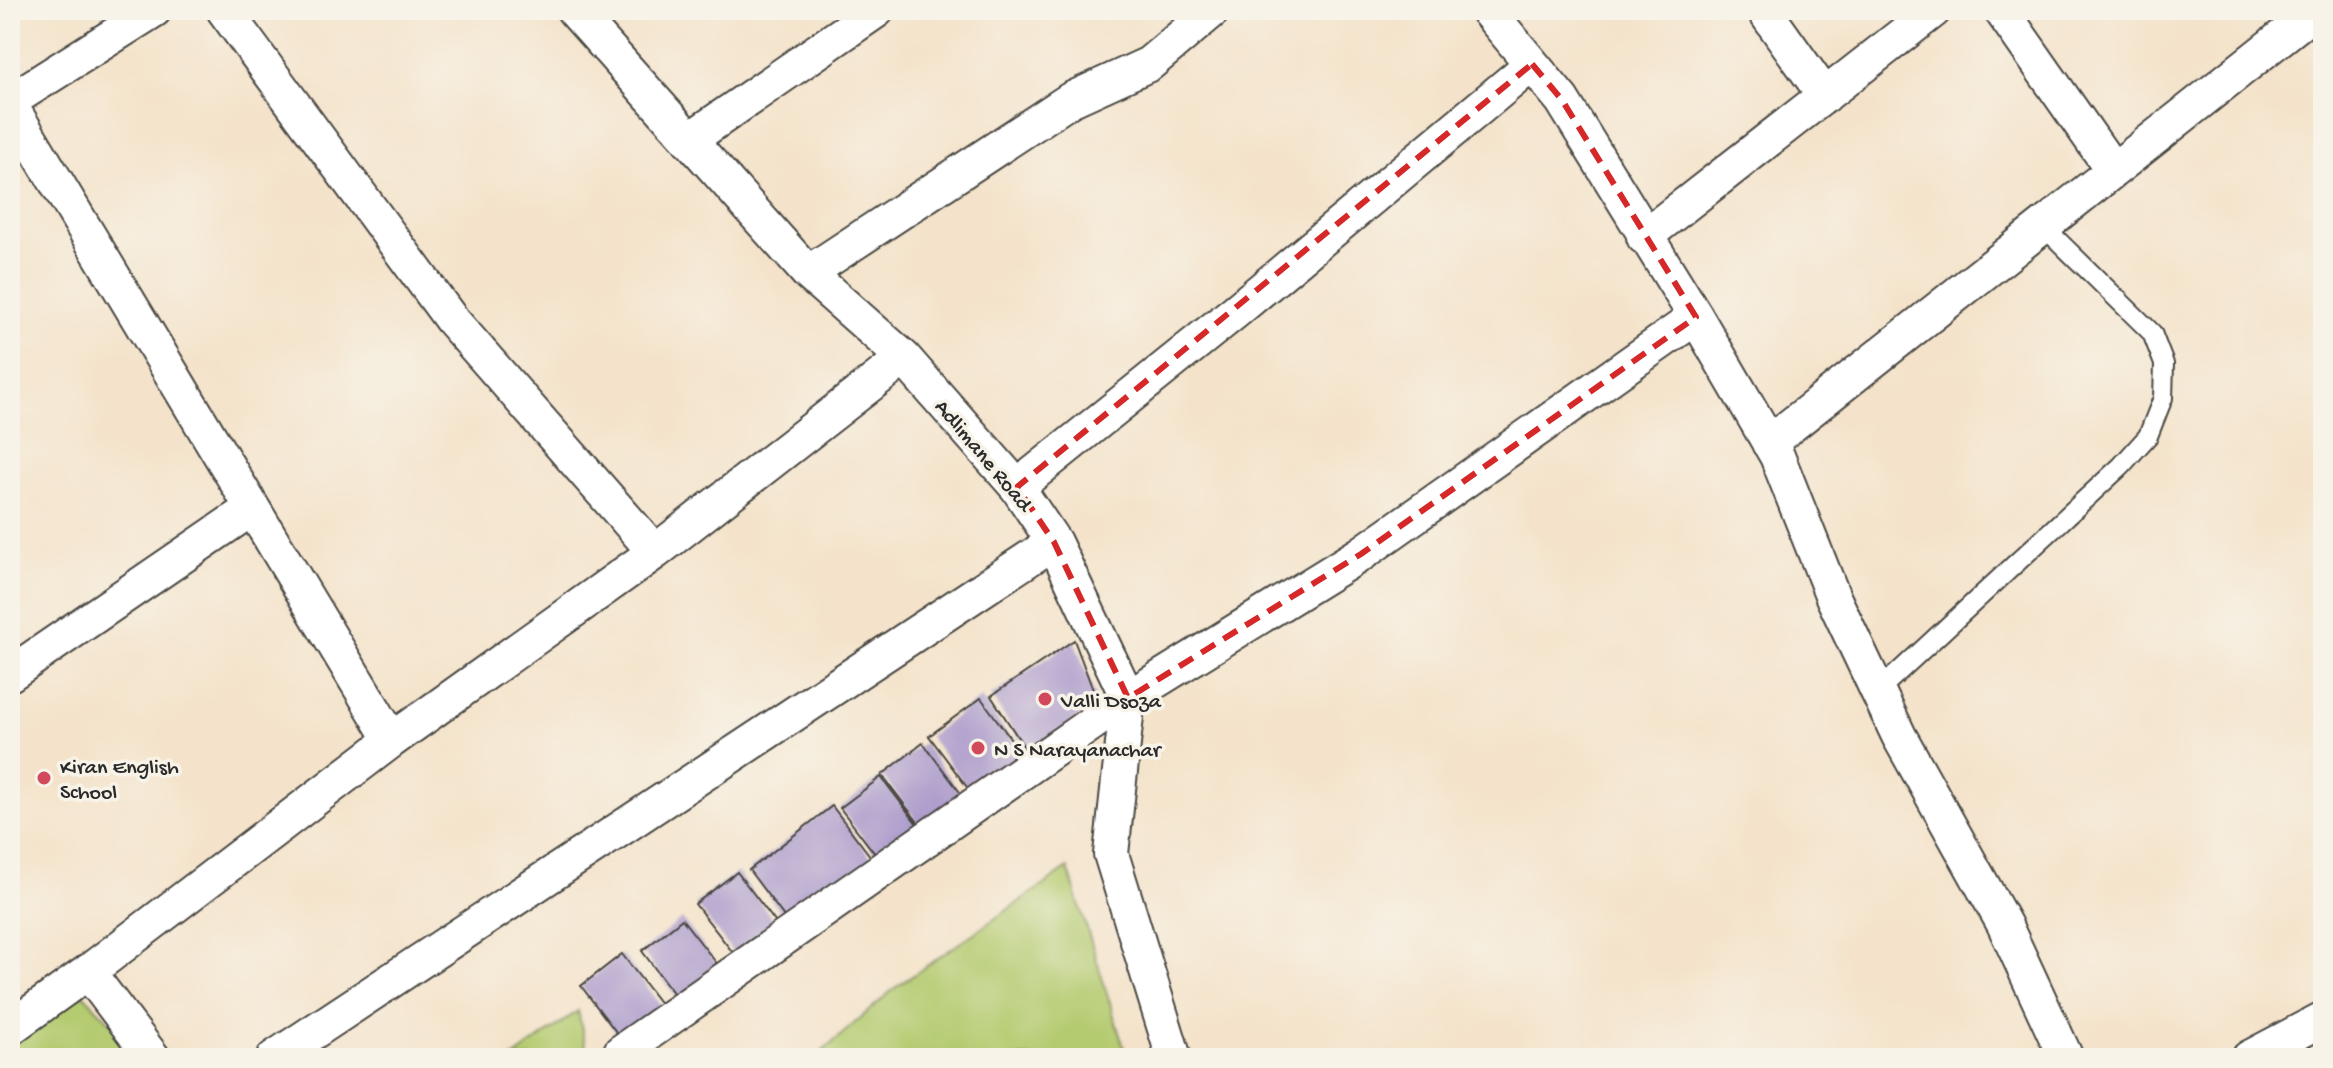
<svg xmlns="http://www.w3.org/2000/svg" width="2333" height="1068" viewBox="0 0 2333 1068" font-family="'Gochi Hand',sans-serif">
  <rect width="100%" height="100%" fill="#f7f3e8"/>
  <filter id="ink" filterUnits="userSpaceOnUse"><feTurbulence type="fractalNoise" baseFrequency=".0125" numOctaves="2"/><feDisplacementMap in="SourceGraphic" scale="16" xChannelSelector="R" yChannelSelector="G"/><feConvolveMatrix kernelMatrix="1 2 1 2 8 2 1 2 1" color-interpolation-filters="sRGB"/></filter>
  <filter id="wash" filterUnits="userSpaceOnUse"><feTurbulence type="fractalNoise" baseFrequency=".006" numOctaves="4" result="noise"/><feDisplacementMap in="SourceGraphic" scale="32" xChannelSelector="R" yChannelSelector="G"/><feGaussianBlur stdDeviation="1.8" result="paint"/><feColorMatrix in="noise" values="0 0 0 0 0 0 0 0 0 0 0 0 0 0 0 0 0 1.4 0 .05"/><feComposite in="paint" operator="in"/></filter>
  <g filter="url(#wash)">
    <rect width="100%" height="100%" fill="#f4e3ca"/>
    <!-- green -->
    <path fill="#b4cb70" stroke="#707b4e" stroke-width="2" d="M1068 868 1127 1058H815L896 987Z
      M82 993 145 1058H10V1046Z
      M578 1011 588 1058H513Z"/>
    <g id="blocks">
      <!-- building -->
      <path fill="#ae9dcc" d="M1074 640 1098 703 1028 753 991 696Z
        M981 698 1027 761 976 799 929 736Z
        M923 743 965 799 924 830 882 775Z
        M881 777 923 832 882 863 840 808Z
        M832 806 874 861 791 926 749 870Z
        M737 872 779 927 738 959 695 904Z
        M682 919 725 974 683 1006 642 951Z
        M622 954 664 1009 623 1041 581 986Z"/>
    </g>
  </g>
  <g filter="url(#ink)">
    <use href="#blocks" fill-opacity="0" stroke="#494743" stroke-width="2"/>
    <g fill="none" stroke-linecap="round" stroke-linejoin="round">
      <defs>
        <path id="lane" d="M1878 691 2121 466 2148 436 2163 398 2164 364 2152 333 2043 226"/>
        <path id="street" d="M224 10 451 319 655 552
          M574 10 808 273 904 358 1017 487 1054 542 1128 698 1111 854 1174 1058
          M1764 10 1825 96
          M2001 10 2113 170
          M10 101 154 10
          M10 105 392 740 655 552 904 358
          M689 140 877 10
          M1644 237 1934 10
          M808 273 1070 100 1149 64 1213 10
          M1696 317 1777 456 1833 597 1899 736 2004 924 2066 1058
          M1769 443 2316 10
          M1017 487 1236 311 1532 64
          M10 674 251 509
          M88 972 392 740
          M10 1028 88 972 153 1058
          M621 1052 1128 698 1361 554 1696 317 1562 100 1487 10
          M274 1058 1054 542
          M2249 1058 2323 1019"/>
      </defs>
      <!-- lane casing -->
      <use href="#lane" stroke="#494743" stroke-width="22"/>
      <!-- street casing -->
      <use href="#street" stroke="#494743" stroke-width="38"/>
      <!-- lane -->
      <use href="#lane" stroke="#fff" stroke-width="18"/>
      <!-- street -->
      <use href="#street" stroke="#fff" stroke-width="34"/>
    </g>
  </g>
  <!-- marked area -->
  <path fill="none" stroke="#d62828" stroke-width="6" stroke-dasharray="16 10" stroke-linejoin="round" d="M1532 64 1562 100 1696 317 1361 554 1128 698 1054 542 1017 487Z"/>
  <!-- markers -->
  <g fill="#d1495b" stroke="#f7f3e8" stroke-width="3">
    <circle cx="1045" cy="699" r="8"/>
    <circle cx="978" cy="748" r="8"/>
    <circle cx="44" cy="778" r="8"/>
  </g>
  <g text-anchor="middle" stroke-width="7" stroke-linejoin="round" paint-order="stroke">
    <!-- street labels -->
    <g font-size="22" fill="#2b2b2b" stroke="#f7f3e8">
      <text transform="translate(985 454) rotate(50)" y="8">Adlimane Road</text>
    </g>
    <!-- poi labels -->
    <g font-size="22" fill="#2b2b2b" stroke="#f7f3e8" text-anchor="start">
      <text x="1061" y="707">Valli Dsoza</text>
      <text x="994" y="756">N S Narayanachar</text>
      <text x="60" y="773">Kiran English<tspan x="60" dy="25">School</tspan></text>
    </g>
  </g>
  <!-- margin -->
  <rect width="2333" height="1068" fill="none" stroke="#f7f3e8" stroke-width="40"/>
</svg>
